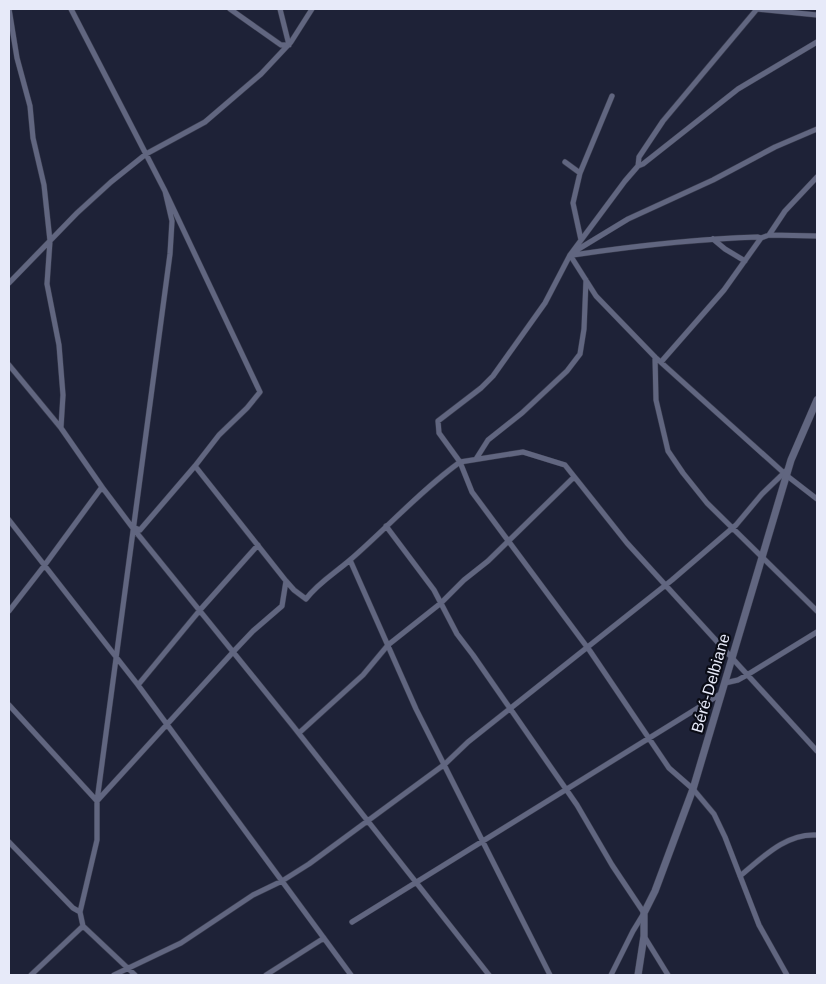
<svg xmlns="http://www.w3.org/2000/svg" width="826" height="984" viewBox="0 0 826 984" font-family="Arial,sans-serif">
  <rect width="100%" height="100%" fill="#1e2237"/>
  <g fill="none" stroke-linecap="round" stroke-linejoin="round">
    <defs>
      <path id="minor" d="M9 9 17 58 30 106 33 138 44 185 50 241 47 284 59 345 63 395 61 427
        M71 9 165 191 260 392 247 408 219 435 195 466 140 530 133 527
        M230 9 281 45H289L280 9
        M757 9 817 15
        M565 162 580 173
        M638 166 639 157 663 121 757 9
        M769 235 785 211 817 177
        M713 239 725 249 745 261
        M581 240 573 203 580 173 612 96
        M572 253 628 219 713 180 775 147 817 129
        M570 255 596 296 655 357 784 473
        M573 255C634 246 696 239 758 237L761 238
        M9 283 77 213 111 182 146 154 205 122 261 74 291 42 312 9
        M655 357 656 400 668 451 683 473 707 503 817 611
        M661 362 724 290 761 238 769 235 817 236
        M9 365 61 428 102 487 132 527 293 726 489 975
        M476 459 488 440 522 413 567 371 580 354 584 329 586 280
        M195 466 286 581 294 590 306 599C318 583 335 573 350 560 387 528 420 491 460 462L439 433 438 421 481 388 493 376 545 303 570 255 625 181 638 166 643 164 738 89 817 42
        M786 475 817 499
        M9 520 138 685 351 975
        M386 526 434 590 457 634 473 655 577 805 612 865 644 913 633 931 611 975
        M350 560 416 709 550 975
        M9 611 44 566 102 487
        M725 683 738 680 747 675 817 632
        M138 685 200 610 258 545
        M9 705 97 801 234 651 253 631 282 606 286 581
        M299 733 363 675 388 645 441 603 464 580 488 561 574 477
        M9 842 73 908 80 912
        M740 876C763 857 786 833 817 835
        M352 922 722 693
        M83 926 135 975
        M644 936 668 975
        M31 975 83 926 80 912 97 840V801L170 254 172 221 165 191
        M114 975 181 943 253 895 282 881 309 864 445 764 468 742 672 580 736 525 762 494 788 469
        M266 975 324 938
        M787 975 759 925 725 837 714 814 693 789 669 768 590 651 472 492 460 462 523 452 565 465 627 543 817 751"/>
      <path id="tertiary" d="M638 975 644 936V913L655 891 693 789 791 460 817 400"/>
    </defs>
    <!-- minor casing -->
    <use href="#minor" stroke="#393c4e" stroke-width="6"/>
    <!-- tertiary casing -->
    <use href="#tertiary" stroke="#393c4e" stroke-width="8"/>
    <!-- minor -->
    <use href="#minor" stroke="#616680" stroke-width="5"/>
    <!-- tertiary -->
    <use href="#tertiary" stroke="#616680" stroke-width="7"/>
  </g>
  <g text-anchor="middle" stroke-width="4.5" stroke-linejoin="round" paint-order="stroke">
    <!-- street labels -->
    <g font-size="16" fill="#e7eaf9" stroke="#0a0c16">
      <text transform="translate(710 683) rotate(-74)" y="6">Béré-Delbiane</text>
    </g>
  </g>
  <!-- border -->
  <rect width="826" height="984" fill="none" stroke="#e7eaf9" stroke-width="20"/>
</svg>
